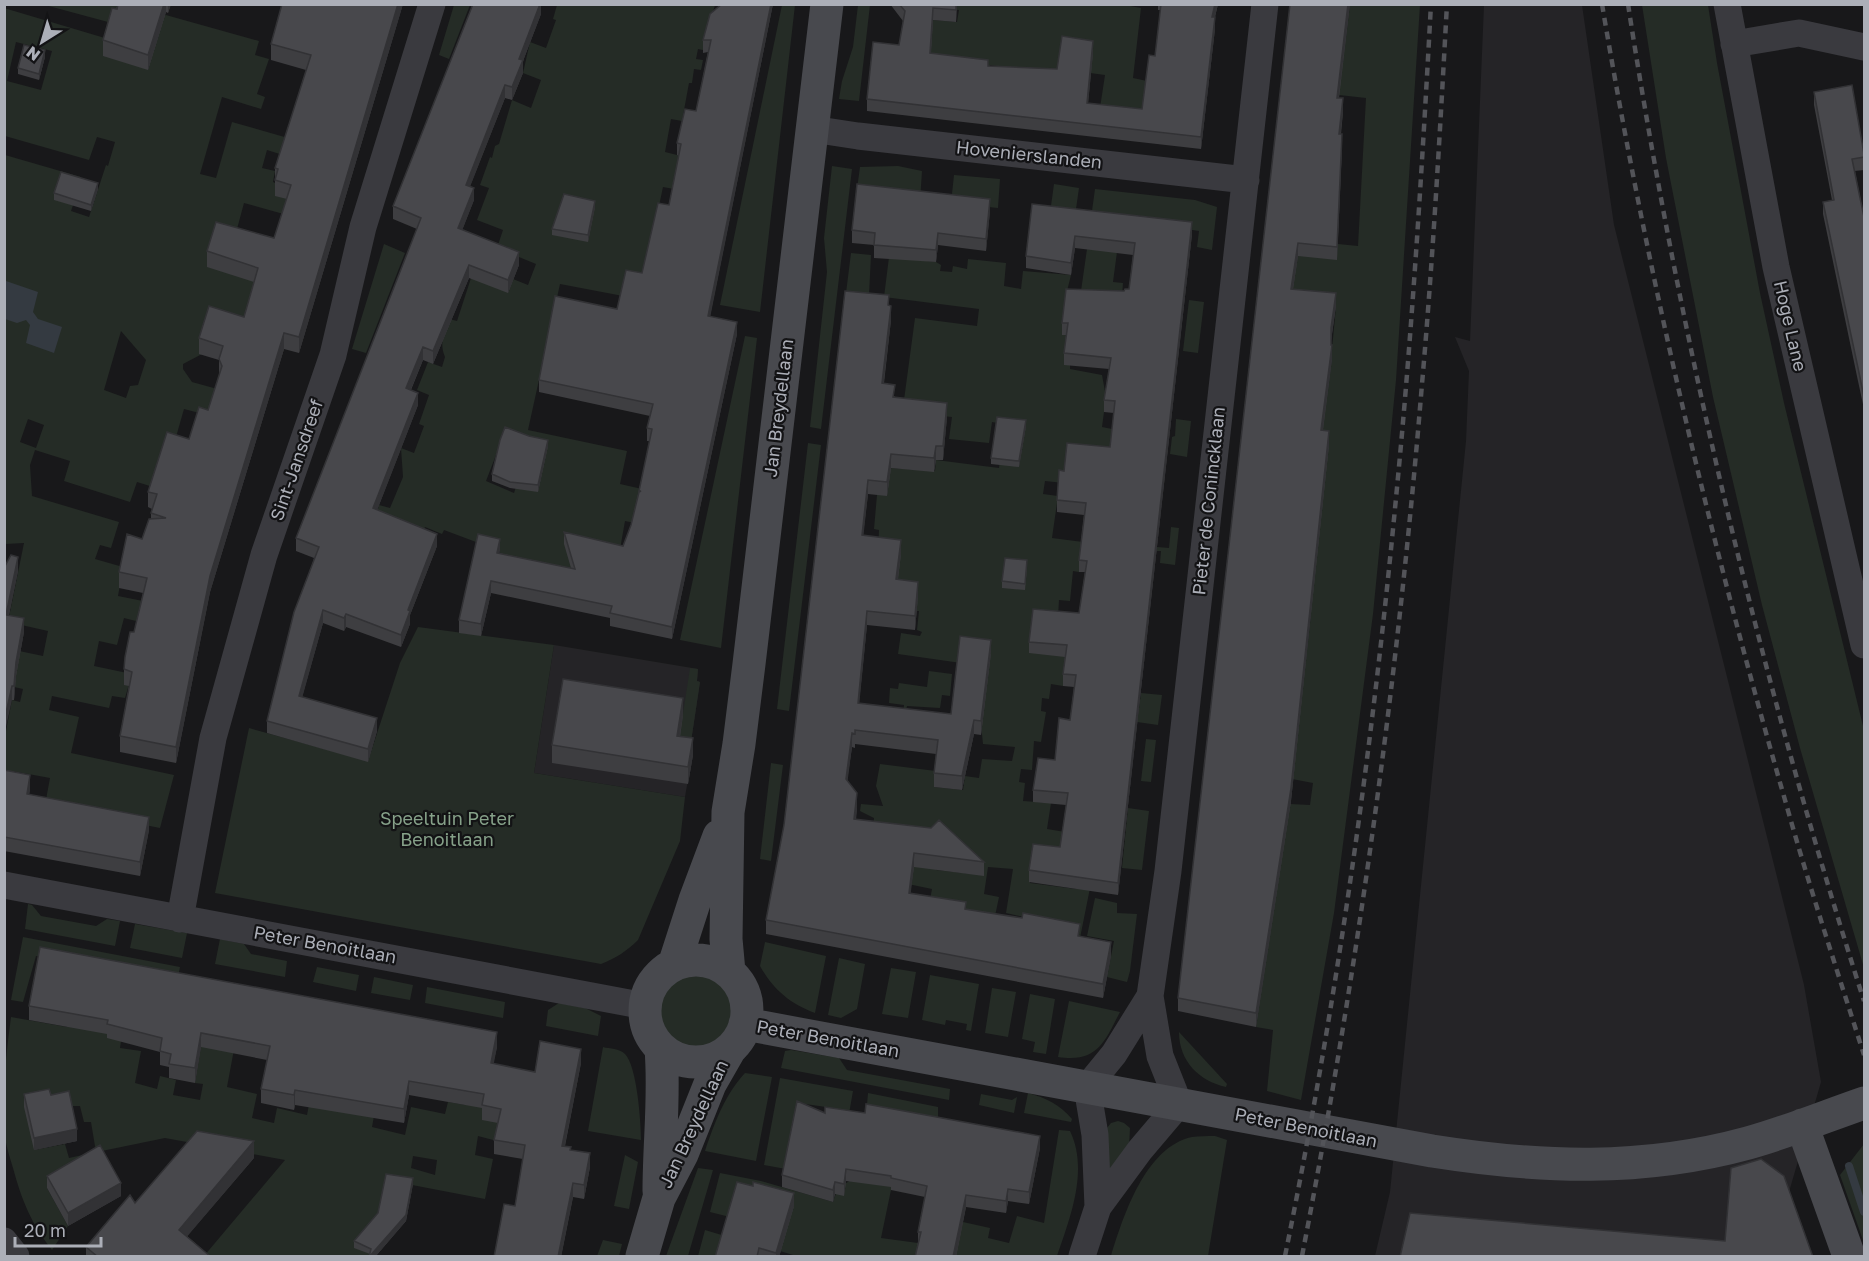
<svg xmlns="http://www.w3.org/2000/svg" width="1869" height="1261" viewBox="0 0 1869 1261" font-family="'Golos Text',sans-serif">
  <rect width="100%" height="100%" fill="#18181a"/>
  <!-- built -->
  <path fill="#252427" d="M1484 5H1582L1614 225 1804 985 1821 1082 1789 1192 1812 1256H1375L1390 1192 1466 441 1469 371 1455 337 1470 341Z
    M554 645 698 669 697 681 700 682 689 755 692 756 685 797 534 773Z"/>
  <!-- green -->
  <path fill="#252c26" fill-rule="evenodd" d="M128 4 134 29 45 5Z
    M1119 4 1141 8 1133 78 1147 81 1154 113 1116 118 1113 139 1096 134 1105 75 1075 71 1060 78 1028 70 990 65 988 72 913 51 932 30 933 20 957 22 959 10 943 9 944 5Z
    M454 5H470L449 59 439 55Z
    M557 5H715L713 12 717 53 698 49 696 59 703 60 701 70 694 69 692 83H689L682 121 671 119 665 152 681 156 674 189 663 187 656 220 673 260 623 296 560 284 528 430 627 451 620 484 642 489 635 523 625 521 619 555 600 587 497 565 500 551 444 530 442 534 425 527 420 540 371 534 379 505 390 508 403 477 401 448 414 453 424 426 419 424 429 395 417 390 428 362 442 367 445 357C439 343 444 333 449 319L457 321 471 278 513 279 528 285 536 264 497 248 503 230 477 220 489 188 480 185 490 157 492 158 495 146 499 144 512 100 531 108 541 80 523 73 530 42 546 48 556 20 553 19ZM496 455 523 465 514 493 486 481Z
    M782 5H795L760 312 720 305Z
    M858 5H870L859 101 839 99 842 81 853 47Z
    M1350 5H1420L1396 380 1373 614 1334 913 1301 1100 1267 1091 1273 1030 1256 1027 1290 804 1310 805 1313 783 1292 779 1311 615 1299 442 1323 427 1332 359H1331L1336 307 1286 302 1295 272 1298 256 1338 244 1358 246 1366 98 1312 92 1314 76 1341 78Z
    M1642 5H1708L1717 63 1760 293 1784 403 1864 730V968L1800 748 1762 605 1713 397 1666 158Z
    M4 8 135 47 148 10 259 41 255 55 269 59 257 94 265 97 261 109 222 97 200 174 216 178 232 122 288 138 283 155 267 150 262 168 275 171 273 182 340 215H287L244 203 237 229 260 283 244 332 183 364V369L192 382 221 390 207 415 184 409 176 437 198 501 137 482 130 502 64 481 70 461 35 450 30 465 32 496 119 522 111 548 100 545 95 559 123 567 118 596 143 601 140 622 124 618 117 645 99 641 94 666 132 674 125 698 112 696 109 708 52 696 49 710 79 717 71 753 174 775 160 828 45 805 50 778 12 771 10 778 5 777V736L12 700 20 702 23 689 5 685V648L43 656 48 631 8 622 24 543 5 544V155L81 177 79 184 54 199 73 205 71 211 89 217 106 165 108 166 115 142 97 137 89 160 5 136ZM16 42 52 51 41 90 7 81ZM121 331 146 360 138 385 130 386 126 398 104 390ZM28 419 44 425 36 448 20 442Z
    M832 166 852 169 821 429 810 427 827 272 824 238Z
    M898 166 922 171 920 201 857 189 860 167Z
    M954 175 1000 179 998 208 951 203Z
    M1054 184 1079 188 1075 216 1050 213Z
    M1095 189 1195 200 1217 207 1212 250 1197 247 1199 231 1173 227V220L1134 215 1091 218Z
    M384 244 405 253 366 353 352 349Z
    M1087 249 1117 252 1113 282 1123 283 1122 296 1064 364 1070 365V369L1102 375 1106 397 1102 427 1112 429 1110 453 1064 483 1045 481 1043 494 1058 496 1052 538 1083 542 1079 572 1073 571 1070 601 1059 600 1058 617 1069 657 1063 686 1051 684 1049 699 1042 698 1041 711 1046 712 1041 742 1034 741 1032 770 1021 769 1019 782 1025 783 1023 801 1051 803 1047 829 1065 832 1062 855 1031 871 1030 883 1076 889 1092 878 1080 938 1024 917 1006 913 1013 869 988 867 984 894 999 897 994 921 929 905 932 889 903 883 873 829 874 818 860 811 861 804 883 806 876 786 880 764 936 771 934 787 963 790 965 776 979 778 982 759 1012 761 1015 747 983 744 975 665 898 654 901 633 920 636 922 632 917 630 919 611H916L917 596 885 592 878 551 879 530 874 529 877 495 891 468 935 471 936 460 999 468 1004 424 992 422 989 443 949 439 952 417 893 411 904 400 915 318 977 326 979 309 884 297 889 257 936 262 941 265 940 271 952 272 953 266 967 269 968 259 1006 263 1004 286 1021 289 1023 271 1071 275 1067 291 1077 319ZM938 858 973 874 936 870Z
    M851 253 871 255 869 295 846 293Z
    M1189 300 1204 302 1198 353 1183 351Z
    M745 336 757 338 721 648 680 640Z
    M1176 419 1191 421 1187 457 1170 454 1172 437 1175 436Z
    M808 443 821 445 789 711 777 709Z
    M1171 527 1179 528 1175 565 1160 563 1161 551H1157V547L1169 548Z
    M418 627 554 645 534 773 685 797 680 841 638 940C627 951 616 958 601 964L215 893 249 728 368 761 400 663Z
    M690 668 698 669 697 681 700 682 689 755 677 753Z
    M929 671 952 674 950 696 942 695 940 708 907 706 904 722H902L904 705 889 703 890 688 898 689 899 683 927 687Z
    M1141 693 1162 695 1158 725 1137 722Z
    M1146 739 1156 740 1151 782 1141 781Z
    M771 763 783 765 771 861 760 859Z
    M1128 808 1149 811 1142 870 1122 868Z
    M1095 898 1117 903V913L1137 914 1130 971 1127 982 1107 977 1114 941 1087 936Z
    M28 904 32 905 41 916 96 926 107 919 120 921 115 946 25 929Z
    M135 924 187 933 182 958 130 948Z
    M23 937 180 967 176 987 121 1041 120 1048 141 1051 135 1083 157 1089 160 1076 176 1080 173 1095 200 1100 203 1084 195 1083 202 1041 235 1044 227 1087 257 1094 252 1118 274 1123 277 1108 307 1115 314 1078 374 1116 372 1127 405 1135 411 1107 445 1114 448 1102 466 1105 485 1101 501 1123 497 1141 478 1136 475 1155 493 1159 485 1199 386 1180 375 1256H204L285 1160 165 1138 97 1152 47 1188 68 1226 52 1250C31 1223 22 1201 13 1168 10 1157 6 1147 5 1136 1 1097 6 1056 11 1017L67 1027 78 964 36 956 23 1002 11 1000ZM69 1106H80L84 1122H91L96 1152 69 1158 65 1144 34 1150ZM413 1156 437 1160 435 1175 411 1168Z
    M220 939 244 944 251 954 287 961 285 977 215 964Z
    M765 942 826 956 815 1013C789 1003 773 989 760 966Z
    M839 958 865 964 857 1009 841 1018 828 1015Z
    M317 967 359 975 356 991 313 982Z
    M891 968 916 972 908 1018 882 1014Z
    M658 1012a38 38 0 1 1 76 0a38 38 0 1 1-76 0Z
    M930 975 979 984 971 1031 966 1030 967 1024 946 1020 945 1025 922 1020Z
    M374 977 413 985 410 1000 371 993Z
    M427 987 505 1002 503 1018 425 1003Z
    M992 988 1016 992 1008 1037 985 1033Z
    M1030 994 1055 999 1046 1054 1033 1052 1035 1042 1022 1039Z
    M1069 1001 1120 1012C1104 1043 1097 1063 1058 1057Z
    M559 1003 585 1008 601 1016 598 1036 546 1026 548 1010Z
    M1179 1032 1227 1084 1226 1087C1199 1081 1179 1061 1179 1032Z
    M603 1047C610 1049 619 1048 625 1054 637 1066 641 1122 641 1140L588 1131Z
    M791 1050 839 1058 847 1070 950 1089 949 1100 781 1068 785 1051Z
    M745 1073 772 1077 756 1161 705 1151C715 1122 724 1096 745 1073Z
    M780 1078 853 1091 838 1177 826 1107 798 1103 786 1169 764 1165Z
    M868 1093 938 1107V1129L866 1116Z
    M1028 1093C1046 1098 1059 1104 1072 1119L1071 1122 1024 1113Z
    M981 1094 1012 1100 1017 1097 1014 1113 979 1105Z
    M1118 1121 1124 1123 1130 1128 1129 1147 1102 1183 1106 1129 1111 1123Z
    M1059 1130 1070 1131C1089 1170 1070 1218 1057 1256H793V1255L780 1251 793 1206 730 1217 710 1212 720 1173 761 1181 833 1202C839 1176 873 1173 896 1166L881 1238 918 1243 959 1238 963 1222 990 1228 988 1238 1009 1243 1017 1216 1044 1223Z
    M1215 1136 1227 1140 1208 1256H1111C1123 1217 1145 1147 1192 1137 1199 1136 1207 1136 1215 1136Z
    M1864 1144V1243L1840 1175Z
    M625 1155 638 1162 629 1209 614 1206Z
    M698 1168 713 1170 688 1256H666Z
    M705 1230 725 1236 719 1256H698Z
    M603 1240 622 1244 619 1256H597Z"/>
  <!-- water -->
  <path fill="#343a41" d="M6 281 38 292 33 312 38 319 62 327 54 353 26 343 30 325 26 320 17 323 5 319Z"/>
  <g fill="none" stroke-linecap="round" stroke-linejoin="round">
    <!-- stream -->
    <path stroke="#343a41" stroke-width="8" d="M1849 1166 1864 1212"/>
    <!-- street -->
    <path stroke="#3a3a3f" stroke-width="27" d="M1727 4 1776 267 1864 645
      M1734 44 1799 33 1864 47
      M812 129 858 136 1246 180
      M4 885 645 1006
      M180 919 213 738 264 555 333 355 363 227 432 4
      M1098 1207 1095 1135 1087 1087 1114 1054 1150 996
      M4 1241 16 1256
      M1082 1256 1098 1207 1140 1150 1179 1104 1160 1056 1150 996 1168 871 1265 4"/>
    <!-- secondary -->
    <path stroke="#48494e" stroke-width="33" d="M645 1011a51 51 0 1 1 102 0a51 51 0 1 1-102 0Z
      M674 965 695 900 719 836
      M729 972 726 939 728 812 739 744 749 664 827 4
      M745 1024 1432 1151C1540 1168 1642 1172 1748 1143 1788 1132 1826 1116 1864 1103
      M1802 1125 1849 1256
      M659 1191C659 1143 665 1096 661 1049
      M642 1256 659 1198 682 1154 710 1084 730 1049"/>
    <!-- rail -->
    <path stroke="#535459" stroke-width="4.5" stroke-dasharray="8 6" stroke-linecap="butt" d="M1602 4C1647 273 1710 539 1785 800 1809 886 1837 970 1864 1055
      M1628 4C1680 342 1760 676 1864 1001
      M1285 1256C1336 1006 1372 752 1396 498 1412 334 1422 169 1431 4
      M1302 1256C1358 968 1398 677 1422 384 1433 258 1440 131 1447 4"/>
  </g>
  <!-- wall -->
  <path fill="#3e3e41" d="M118 4H171L168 13 166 12 148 70 103 56V40Z
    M403 4 299 353 284 349 210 592 176 763 120 752V736L129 686 124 685V669L134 632 143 593 119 588V572L142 539 151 519V513L152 509 148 507V492L189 439 208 410 219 376V360L199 354V338L244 317 254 282 207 267V251L274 238 287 199 275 196V168L306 70 271 60V44Z
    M541 4V14L523 61V73L512 100 505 98 470 186 474 200 462 230 519 265 508 293 469 278 433 364 423 360 411 390 418 405 377 510 437 546 410 615V624L401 647 346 627 344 631 323 623 302 697 377 731 368 762 267 733V721L314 558 296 551V538L417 229 393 219V206Z
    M722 4H773L710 316 737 334 672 639 610 626V618L491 593 481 636 459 633V620L500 551 499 553 571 568 564 544V532L623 546 631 525 650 441H647V428L650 416 539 392V380L617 309 642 273 669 205 679 156 677 155V143L696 111 708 52 703 53V40Z
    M890 4H957L956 22 933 20 931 53 988 66 1057 69 1093 53 1088 103 1142 109 1155 56 1161 10H1158V4H1218L1215 17V29L1201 149 867 111V99L899 45 903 21Z
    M1290 4H1350L1339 98 1343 112 1341 134 1342 147 1337 260 1298 256 1293 289 1336 306 1331 341 1332 359 1323 430 1329 445 1291 801 1256 1027 1178 1011V998Z
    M45 57 39 80 18 74V68Z
    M1814 92 1864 154V170L1855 171 1864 217V409L1858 381 1823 214V202L1832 200 1814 105Z
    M98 189 91 211 54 200V193Z
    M1032 204 1192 234 1118 895 1029 882V870L1060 847 1066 805 1033 802V790L1055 760 1070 720 1074 687 1063 686V674L1065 657 1029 653V642L1079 613 1085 572H1079V560L1084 515 1057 512V500L1064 471 1110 447 1114 413 1104 412V400L1109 369 1064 365V353L1066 335H1062V323L1129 289 1133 255 1075 248 1071 275 1026 268V256Z
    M595 207 588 242 552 235V229Z
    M990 211 986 251 938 245 936 262 874 258V245L852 243V230Z
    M889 306 891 320 884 383 895 397 947 417 943 460H936L934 472 891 468 887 496 868 494 863 535 901 554 898 579 918 596 915 630 867 625 859 703 951 714 991 653 981 735 974 734 962 790 934 787V773L936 754 855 744V748L852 747 847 781 857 807 856 820 984 862V876L914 867 910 893 966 909 1080 936 1111 956 1103 998 766 934V920Z
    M1026 426 1019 467 991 464V458Z
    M548 446 538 492 510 488 492 481V474Z
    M1027 567 1025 590 1002 588V581Z
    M4 568 18 571 9 615 24 632 16 676 14 700H12Z
    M683 715 680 737 693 755 688 784 552 763V745Z
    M4 770 30 789 29 795 149 830 140 876 4 851Z
    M29 1006 497 1047 493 1064 535 1072 581 1063 565 1146 571 1150 590 1167 584 1199 573 1197 561 1257H494L515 1206 523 1159 494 1154V1140L498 1123 482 1120V1108L409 1095 404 1123 295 1105 294 1110 261 1103V1089L267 1060 201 1047 195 1083 169 1078V1067L160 1065V1052L107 1038V1034L29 1020Z
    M24 1094 51 1095 77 1141 34 1150 24 1107Z
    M825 1113 1040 1148 1029 1204 1008 1201 1006 1213 966 1207 956 1257H915L918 1242V1232L925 1197 891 1190V1187L846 1181 844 1196 835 1194 833 1202 782 1187V1175Z
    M254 1158 187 1236 211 1257H86V1247L135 1203Z
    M47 1176 121 1196 68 1226 47 1188Z
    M413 1184 406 1221 375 1257H369L370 1254 354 1248V1241Z
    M794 1206 779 1257H715Z"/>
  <!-- shaded-wall -->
  <path fill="#323235" d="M164 4H166V12L148 70V55Z
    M168 4H171L168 13Z
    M398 4H403L299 353V337Z
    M540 4H541V14L523 61V73L512 100V87L519 59Z
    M771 4H773L708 328V316Z
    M956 4H957L956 22Z
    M1215 4H1218L1212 29V17Z
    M1348 4H1350L1337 111V98Z
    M933 8V20L930 65V53Z
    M1215 17V29L1201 149V137Z
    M1093 41V53L1087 115V103Z
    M45 50V57L39 80V74Z
    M505 85V98L466 197V185Z
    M1343 98V112L1339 147V134Z
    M1342 134V147L1337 260V247Z
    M98 183V189L91 211V205Z
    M474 188V200L458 241V228Z
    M990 199V211L986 251V239Z
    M595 201V207L588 242V235Z
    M1192 222V234L1118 895V883Z
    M938 233V245L936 262V250Z
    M1075 236V248L1071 275V263Z
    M1298 243V256L1291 302V289Z
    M519 252V265L508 293V280Z
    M469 265V278L433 364V351Z
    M1336 293V306L1331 341V358L1332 345V359L1321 444V430L1331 328Z
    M891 306V320L882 397V383Z
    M737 322V334L672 639V627Z
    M284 333V349L210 592 176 763V747L210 576Z
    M423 347V360L406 401V388Z
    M418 393V405L373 521V508Z
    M947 403V417L943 460V446Z
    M1026 420V426L1019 467V461Z
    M1329 431V445L1291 801 1256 1027V1013Z
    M548 440V446L538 492V485Z
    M936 446V460L934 472V458Z
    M891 454V468L887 496V482Z
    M868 480V494L862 549V535Z
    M437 534V546L410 615V624L401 647V635L408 610Z
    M500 539V551L497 565V553Z
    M901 540V554L896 593V579Z
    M18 557V571L6 629V615Z
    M491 581V593L481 636V624Z
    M918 582V596L915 630V616Z
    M323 610V623L299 709V696Z
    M867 611V625L858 717V703Z
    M346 614V627L344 631V618Z
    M24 618V632L16 676 14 700V686L16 662Z
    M991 640V653L981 735V721Z
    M12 686V700L4 736V722Z
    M683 698V715L677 753V736Z
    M377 718V731L368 762V749Z
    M974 720V734L962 790V776Z
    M852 733V747L846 793V779Z
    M693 738V755L688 784V767Z
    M30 775V789L27 808V794Z
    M857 793V807L854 833V819Z
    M149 817V830L140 876V862Z
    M914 853V867L909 907V893Z
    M1111 942V956L1103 998V984Z
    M497 1032V1047L491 1078V1063Z
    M201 1033V1047L195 1083V1068Z
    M581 1049V1063L562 1160V1146Z
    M409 1081V1095L404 1123V1109Z
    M295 1090V1105L294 1110V1095Z
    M77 1129V1141L34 1150V1138Z
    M1040 1136V1148L1029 1204V1192Z
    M254 1141V1158L179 1246V1230Z
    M590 1153V1167L584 1199V1185Z
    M846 1169V1181L844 1196V1184Z
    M413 1178V1184L406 1221 375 1257H370Z
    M835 1182V1194L833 1202V1190Z
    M121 1183V1196L68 1226V1213Z
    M573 1183V1197L561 1257H558Z
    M1008 1189V1201L1006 1213V1201Z
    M794 1193V1206L779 1257H776V1253Z
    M966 1195V1207L956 1257H953Z"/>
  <!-- building -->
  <path fill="#48484c" stroke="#323235" stroke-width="1.5" d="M118 4H164L148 55 103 40 112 8 117 9Z
    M282 4H398L299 337 284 333 210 576 176 747 120 736 132 672 124 669 125 657 130 632H134L147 578 119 572 127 534 142 539 149 519 166 518 151 513 157 494 148 492 167 432 189 439 199 407 208 410 222 366 219 359 223 346 199 338 209 306 244 317 258 268 207 251 216 222 274 238 291 185 275 180 278 169 275 168 311 55 271 44Z
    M473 4H540L519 59 523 60 512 87 505 85 466 185 474 188 458 228 519 252 508 280 469 265 433 351 423 347 406 388 418 393 373 508 437 534 408 610 410 611 401 635 346 614 344 618 323 610 299 696 377 718 368 749 267 721 294 612 319 547 296 538 421 218 393 206Z
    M722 4H771L708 316 737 322 672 627 610 613 612 606 491 581 481 624 459 620 478 534 500 539 497 553 575 569 564 532 623 546 631 525 639 492 641 491H639L652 429 647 428 653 404 539 380 555 296 617 309 626 270 642 273 658 203 669 205 681 144 677 143 685 109 696 111 711 40H703L710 14Z
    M899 4H956V10L933 8 930 53 988 60V66L1057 69 1062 36 1093 41 1087 103 1142 109 1149 55 1155 56 1161 4H1215L1212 17H1215L1201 137 867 99 873 42 899 45 905 11Z
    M1290 4H1348L1337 98H1343L1339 134H1342L1337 247 1298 243 1291 289 1336 293 1331 328V345H1332L1321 430 1329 431 1291 788 1256 1013 1178 998Z
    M24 45 45 50 39 74 18 68Z
    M1852 85 1864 154V157L1852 159 1864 217V397L1858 368 1823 202 1834 200 1814 92Z
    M61 172 98 183 91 205 54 193Z
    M857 184 990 199 986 239 938 233 936 250 874 245 875 233 852 230Z
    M564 194 595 201 588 235 552 229Z
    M1032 204 1192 222 1118 883 1029 870 1033 844 1060 847 1068 793 1033 790 1038 758 1055 760 1059 718 1070 720 1076 675 1063 674 1067 645 1029 642 1033 609 1079 613 1087 561 1079 560 1086 503 1057 500 1059 470 1064 471 1067 443 1110 447 1115 401 1104 400 1111 358 1064 353 1068 323H1062L1066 289 1124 291 1125 289H1129L1135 243 1075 236 1071 263 1026 256Z
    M845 291 889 295 888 305 891 306 882 383 895 385 893 397 947 403 943 446H936L934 458 891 454 887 482 868 480 862 535 901 540 896 579 918 582 915 616 867 611 858 703 951 714 960 636 991 640 981 721 974 720 962 776 934 773 938 740 855 730V734L852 733 846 779 857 793 854 819 931 828 939 820 984 862 914 853 909 893 966 902 965 909 1022 918 1023 913 1080 924 1078 936 1111 942 1103 984 766 920 784 825Z
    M997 417 1026 420 1019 461 991 458Z
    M505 427 529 436 548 440 538 485 510 482 492 474 500 440Z
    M11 555 18 557 6 615 24 618 16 662 14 686H12L4 722V568Z
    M1005 558 1027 560 1025 584 1002 581Z
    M563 679 683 698 677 736 693 738 688 767 552 745Z
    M4 770 30 775 27 794 149 817 140 862 4 837Z
    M40 947 497 1032 491 1063 535 1072 540 1041 581 1049 562 1146 571 1147 570 1150 590 1153 584 1185 573 1183 558 1257H494L504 1204 515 1206 525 1145 494 1140 501 1109 482 1105 484 1094 409 1081 404 1109 295 1090 294 1095 261 1089 270 1046 201 1033 195 1068 169 1064 171 1054 160 1051 162 1038 107 1024 108 1020 29 1006Z
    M49 1089 51 1095 69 1091 77 1129 34 1138 24 1094Z
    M797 1101 825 1113V1107L865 1113 866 1104 1040 1136 1029 1192 1008 1189 1006 1201 966 1195 953 1257H915L921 1232H918L927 1186 891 1178V1176L846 1169 844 1184 835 1182 833 1190 782 1175Z
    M197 1131 254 1141 179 1230 211 1257H98L86 1247 130 1195 135 1203Z
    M100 1145 121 1183 68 1213 47 1176Z
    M1761 1159 1784 1176 1813 1257H1400L1410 1213 1725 1241 1731 1168Z
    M386 1174 413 1178 406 1215 369 1257 371 1249 354 1241 378 1213Z
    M737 1182 753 1186V1182L794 1193 776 1253 759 1248 757 1257H715Z"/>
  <g text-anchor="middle" stroke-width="4.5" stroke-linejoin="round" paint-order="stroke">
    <!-- street labels -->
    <g font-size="18" fill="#acafb8" stroke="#131315">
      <text transform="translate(1029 155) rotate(6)" y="6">Hovenierslanden</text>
      <text transform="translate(1790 326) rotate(77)" y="6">Hoge Lane</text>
      <text transform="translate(779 408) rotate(-83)" y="6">Jan Breydellaan</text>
      <text transform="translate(297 460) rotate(-71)" y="6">Sint-Jansdreef</text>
      <text transform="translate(1209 501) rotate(-84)" y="6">Pieter de Conincklaan</text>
      <text transform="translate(325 945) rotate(10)" y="6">Peter Benoitlaan</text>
      <text transform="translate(828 1039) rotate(10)" y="6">Peter Benoitlaan</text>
      <text transform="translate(694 1124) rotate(-65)" y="6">Jan Breydellaan</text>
      <text transform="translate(1306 1128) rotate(11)" y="6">Peter Benoitlaan</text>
    </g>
    <!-- park labels -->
    <g font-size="18" fill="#86a189" stroke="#131315">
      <text x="447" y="825">Speeltuin Peter<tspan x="447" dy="21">Benoitlaan</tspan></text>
    </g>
  </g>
  <!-- border -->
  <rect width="1869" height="1261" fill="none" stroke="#acafb8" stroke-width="12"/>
  <!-- north arrow -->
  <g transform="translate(42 42) rotate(217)" stroke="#131315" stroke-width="4.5" paint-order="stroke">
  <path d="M0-4.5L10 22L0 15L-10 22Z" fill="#acafb8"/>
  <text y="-9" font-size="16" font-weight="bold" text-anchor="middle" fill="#acafb8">N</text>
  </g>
  <!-- scale -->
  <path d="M15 1237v9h86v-9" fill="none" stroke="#acafb8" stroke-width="3"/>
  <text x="24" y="1237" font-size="18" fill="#acafb8" stroke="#131315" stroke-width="4.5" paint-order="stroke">20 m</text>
</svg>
